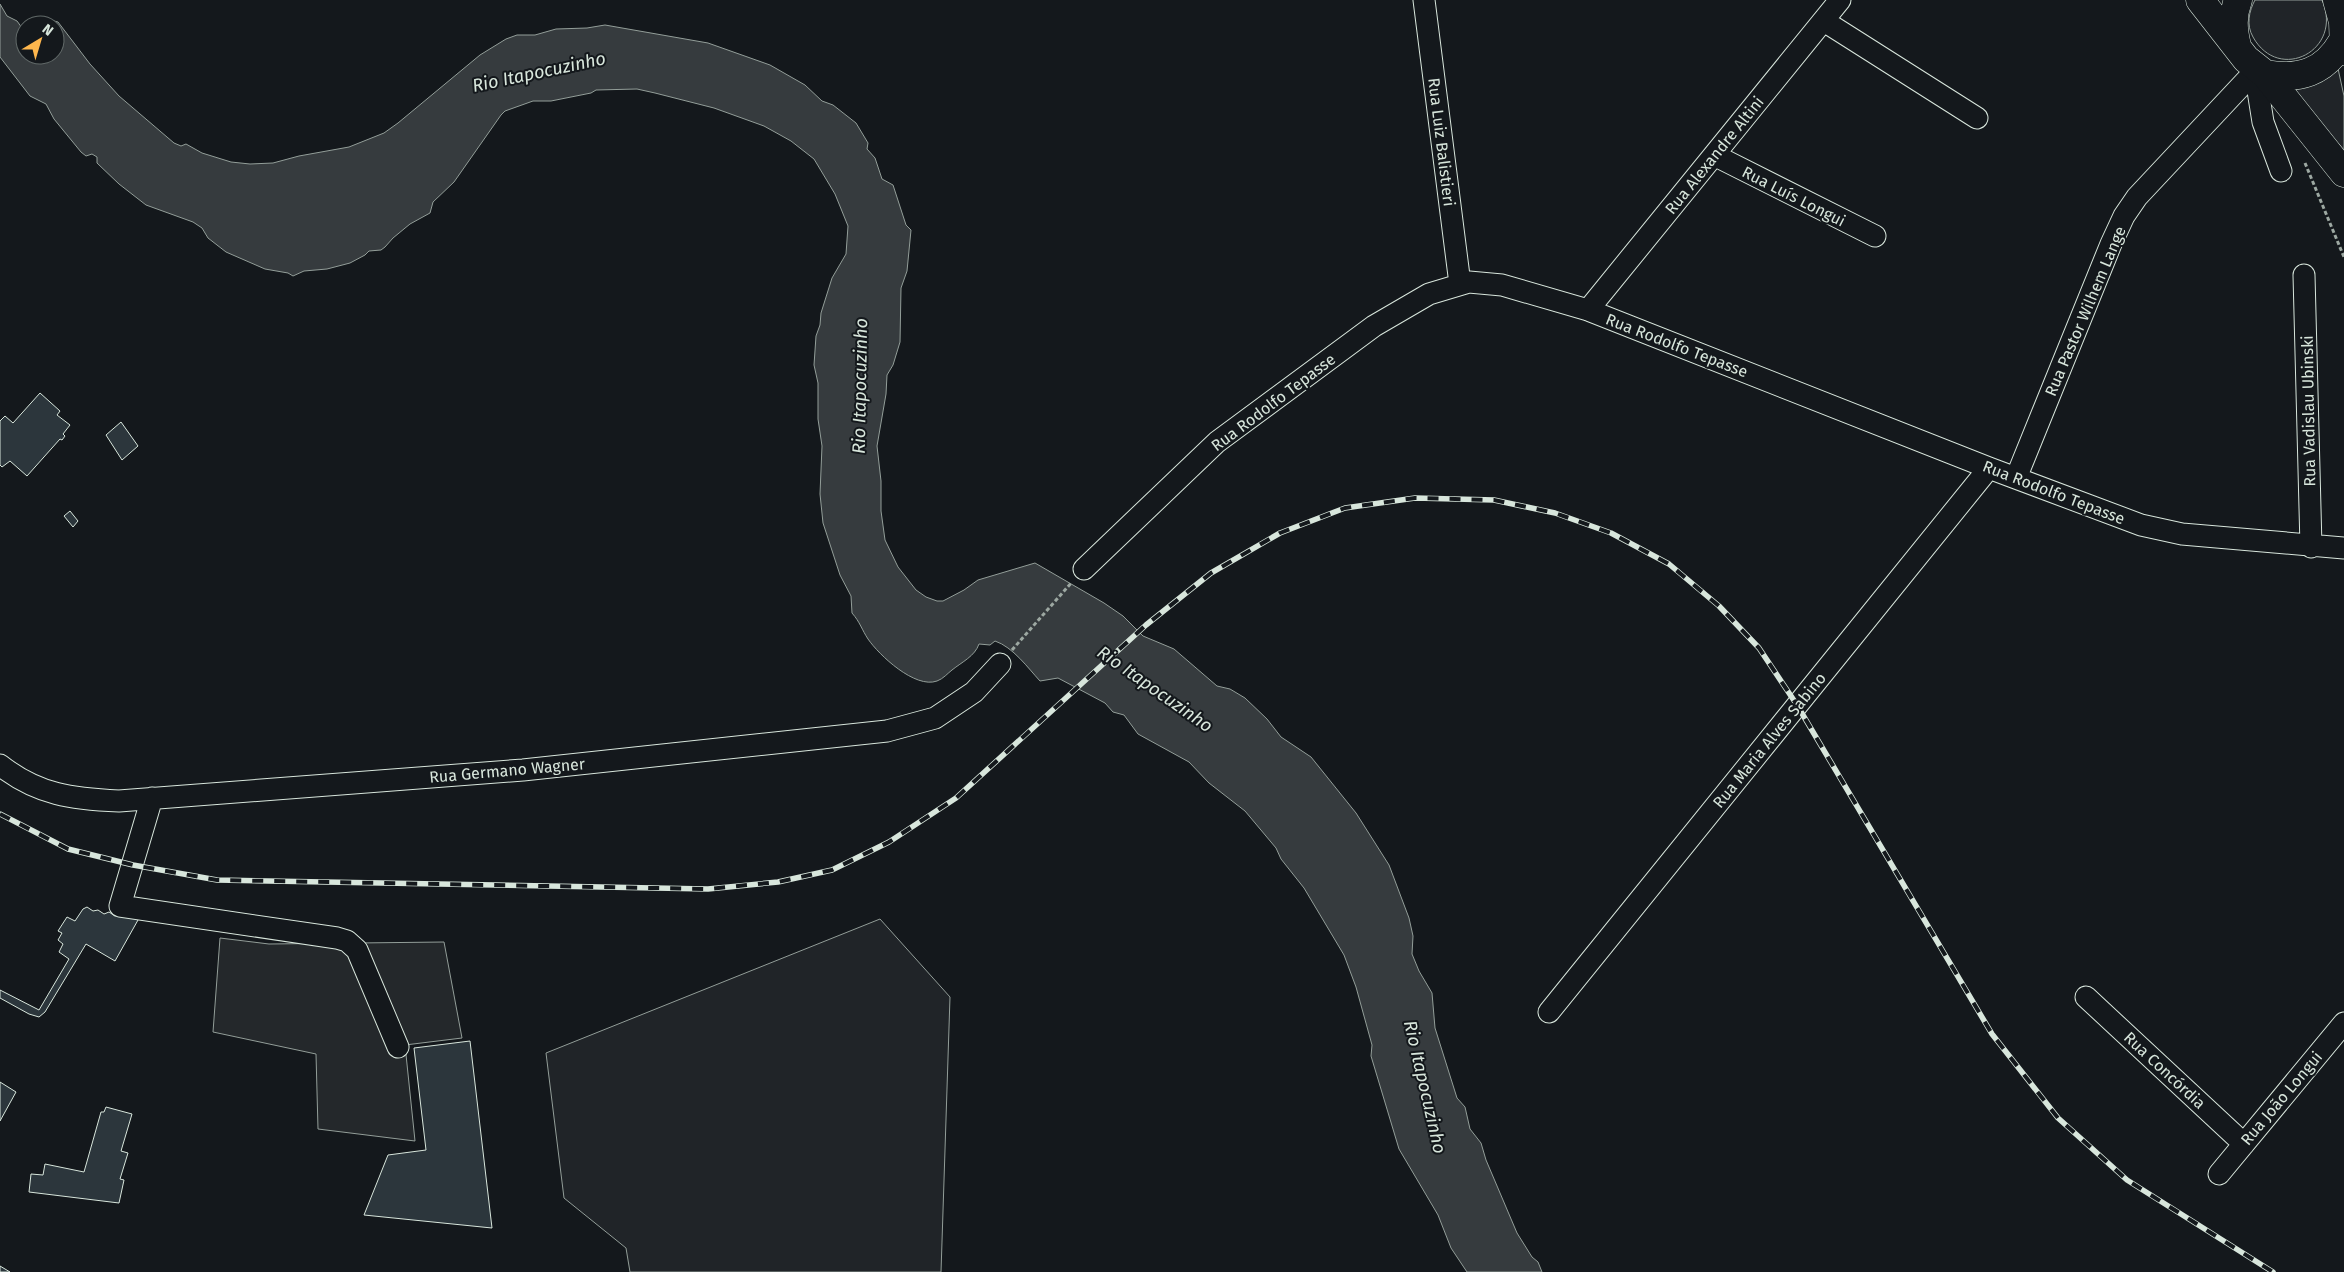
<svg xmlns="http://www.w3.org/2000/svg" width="2344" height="1272" viewBox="0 0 2344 1272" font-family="'Fira Sans',sans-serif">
  <rect width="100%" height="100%" fill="#14181c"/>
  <!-- green -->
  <path fill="#202428" stroke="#939e99" d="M2255 0H2322C2344 50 2279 84 2253 37 2246 25 2249 11 2255 0Z
    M2337 64 2344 96V150L2288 88Z
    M880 919 950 997 941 1272H630L626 1248 564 1198 546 1053Z"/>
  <!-- parking -->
  <path fill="#24282b" stroke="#939e99" d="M220 938 269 944 444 942 462 1038 405 1045 415 1141 318 1129 316 1054 213 1032Z"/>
  <!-- water -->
  <path fill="#363b3e" stroke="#939e99" d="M0 4 7 16 17 21 25 32V55H55V25L49 24 54 21 58 22 90 64 119 96 174 143 181 146 186 144 202 153 231 162 250 164 273 163 299 156 349 147 384 133 398 123 480 55 506 39 517 35H535L556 29 587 28 605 25 708 43 770 65 805 85 822 101 833 105 856 123 868 143 867 149 875 158 882 179 893 185 906 225 911 230 907 271 901 288 900 342 893 365 887 375 886 394 877 446 881 481V511L885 540 898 567 916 590 926 597 937 601H943L964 590 978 580 1035 563 1104 603 1123 616 1143 636 1174 649 1217 686 1230 689 1245 698 1267 719 1281 737 1311 757 1356 813 1389 865 1409 918 1413 936 1412 954 1419 971 1432 993 1435 1028 1457 1098 1465 1107 1470 1129 1481 1143 1486 1160 1517 1233 1532 1257 1538 1262 1542 1272H1467L1451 1248 1438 1215 1399 1149 1371 1056 1372 1045 1356 987 1344 955 1304 888 1281 859 1276 848 1245 811 1209 783 1189 762 1138 734 1124 715 1113 712 1105 703 1058 678 1040 681C1028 668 1013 647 995 641L990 645 979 644C975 656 962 662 952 670 948 673 943 679 937 681 915 689 879 655 868 639 862 630 860 622 852 613L851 596 840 575 823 523 820 494 822 446 818 419V383L814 365 816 336 820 325 821 313 832 278 846 254 848 226 835 194 814 159 791 141 764 126 714 108 655 93 637 89 596 90 591 93 551 101H533L505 111 501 115 454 182 433 202 430 213 410 224 393 238 385 247 381 250 369 251 365 255 350 263 327 269 304 271 293 276 288 273 265 269 226 252 208 238 202 228 193 222 146 205 119 184 97 163V157L92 154 86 156 81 152 54 119 46 104 30 96 0 57Z"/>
  <!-- building -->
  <path fill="#2c363c" stroke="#d8e6dc" d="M40 393 60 411 57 415 70 425 63 434 65 436 62 440 60 439 27 476 10 461 2 467 0 465V421L5 416 13 423Z
    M121 422 138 446 122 460 106 435Z
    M70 511 78 521 73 527 64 516Z
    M87 907 93 911 98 910 104 914 109 912 115 916 120 913 131 916 138 920 115 961 86 944 45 1012 39 1017 29 1014 0 998V990L39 1010 69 959 59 952 63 944 58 940 62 933 58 931 67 917 75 921 83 909Z
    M470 1041 492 1228 364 1215 388 1155 426 1150 414 1048Z
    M0 1082 16 1092 0 1121Z
    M106 1107 132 1114 121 1151 128 1153 120 1179 124 1180 119 1203 29 1192 31 1174 43 1175 45 1164 84 1172 101 1112H104Z
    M0 1266 10 1272H0Z"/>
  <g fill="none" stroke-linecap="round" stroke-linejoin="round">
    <defs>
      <path id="minor" d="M1424 0 1460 284
        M1824 21 1977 118
        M2255 72 2263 122 2281 171
        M1714 155 1875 236
        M2304 275 2311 547
        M1588 310 1840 0
        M2016 478 2111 244 2124 216 2137 197 2257 69
        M1084 569 1217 442 1374 326 1429 294 1469 282 1502 285 1588 310 1989 468 2141 525 2182 534 2344 548
        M0 765C38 795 73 799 119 801L523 770 887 731 935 718 974 692 1000 664
        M152 798 120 906 337 938 347 941 357 950 398 1047
        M2086 997 2244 1144
        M1549 1012 1989 468
        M2219 1174 2344 1023"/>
      <path id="highway" d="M2200 0 2246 59 2265 74 2344 173
        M2337 0 2343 22 2344 51
        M2237 46C2233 29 2232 16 2238 0
        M2265 74C2299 80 2324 73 2342 42"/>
    </defs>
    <!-- minor casing -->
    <use href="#minor" stroke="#d8e6dc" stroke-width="23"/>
    <!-- highway casing -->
    <use href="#highway" stroke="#d8e6dc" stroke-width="29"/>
    <!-- path -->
    <path stroke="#9da8a2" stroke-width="3" stroke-dasharray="4 2.5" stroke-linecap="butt" d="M2305 163 2344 257
      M1012 650 1072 582"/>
    <!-- minor -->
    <use href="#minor" stroke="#14181c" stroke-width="21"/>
    <!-- highway -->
    <use href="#highway" stroke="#14181c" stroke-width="28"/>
    <defs>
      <path id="rail" d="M0 814 68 849 133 865 217 880 708 889 778 882 832 870 889 842 956 798 1146 625 1211 573 1280 533 1345 508 1415 498 1494 500 1555 513 1611 533 1669 564 1719 606 1759 648 1797 705 1992 1034 2058 1118 2127 1180 2273 1272"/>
    </defs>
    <!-- rail casing -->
    <use href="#rail" stroke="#d8e6dc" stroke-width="5.5"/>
    <!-- rail -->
    <use href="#rail" stroke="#14181c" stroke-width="4" stroke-dasharray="11" stroke-linecap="butt"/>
  </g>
  <g text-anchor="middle" stroke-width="4" stroke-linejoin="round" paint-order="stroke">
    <!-- street labels -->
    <g font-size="16" fill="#d8e6dc" stroke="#14181c">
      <text transform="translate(1442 142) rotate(83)" y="6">Rua Luiz Balistieri</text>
      <text transform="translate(1714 155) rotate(-51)" y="6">Rua Alexandre Altini</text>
      <text transform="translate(1794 196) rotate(27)" y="6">Rua Luís Longui</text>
      <text transform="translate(2085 311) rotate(-67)" y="6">Rua Pastor Wilhem Lange</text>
      <text transform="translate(1677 345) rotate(21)" y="6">Rua Rodolfo Tepasse</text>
      <text transform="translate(1273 402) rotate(-37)" y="6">Rua Rodolfo Tepasse</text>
      <text transform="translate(2308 411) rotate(-91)" y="6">Rua Vadislau Ubinski</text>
      <text transform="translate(2054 492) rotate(21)" y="6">Rua Rodolfo Tepasse</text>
      <text transform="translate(1769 740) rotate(-51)" y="6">Rua Maria Alves Sabino</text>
      <text transform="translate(507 770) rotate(-5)" y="6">Rua Germano Wagner</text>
      <text transform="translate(2165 1070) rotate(43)" y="6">Rua Concórdia</text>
      <text transform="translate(2281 1098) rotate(-50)" y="6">Rua João Longui</text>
    </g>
    <!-- water labels -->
    <g font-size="18" font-style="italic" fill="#d8e6dc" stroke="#14181c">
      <text transform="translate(539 72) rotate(-12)" y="6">Rio Itapocuzinho</text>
      <text transform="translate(860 386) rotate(-89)" y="6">Rio Itapocuzinho</text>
      <text transform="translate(1155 689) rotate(35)" y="6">Rio Itapocuzinho</text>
      <text transform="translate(1425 1087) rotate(77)" y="6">Rio Itapocuzinho</text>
    </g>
  </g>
  <!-- north arrow -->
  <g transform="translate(40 40) rotate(38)"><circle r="24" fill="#14181c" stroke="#626a69"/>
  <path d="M0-4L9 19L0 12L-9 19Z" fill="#ffb74d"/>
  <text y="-8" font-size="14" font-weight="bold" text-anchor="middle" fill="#d8e6dc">N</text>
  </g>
</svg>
